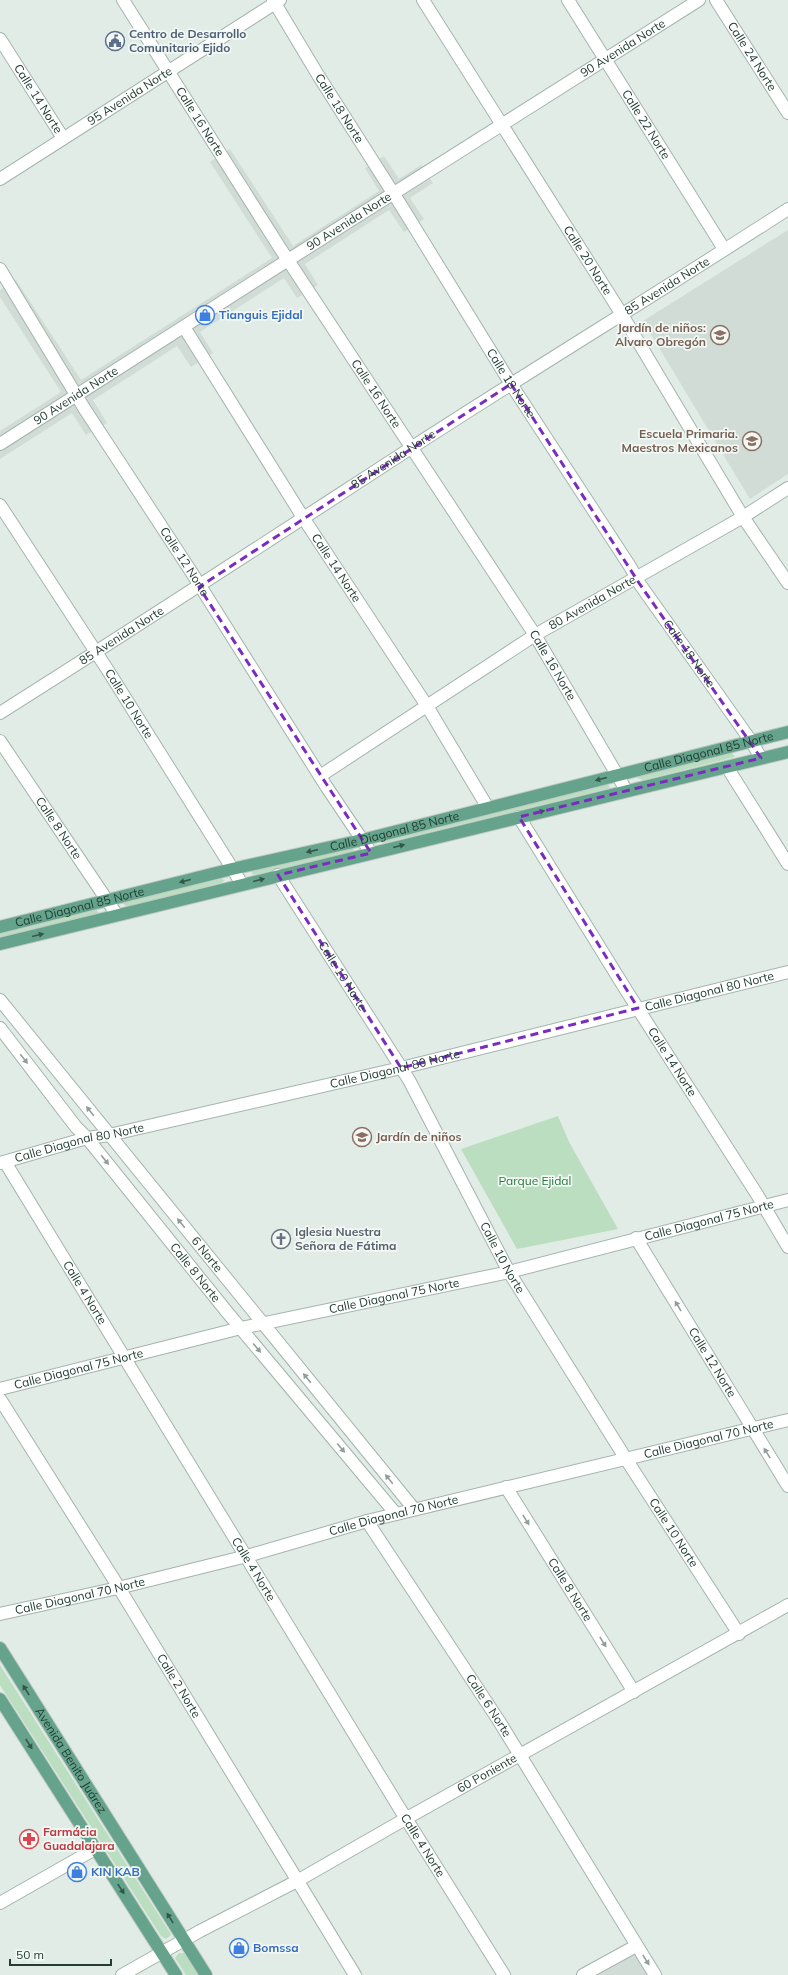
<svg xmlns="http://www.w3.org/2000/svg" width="788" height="1975" viewBox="0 0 788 1975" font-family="Mulish,sans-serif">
  <rect width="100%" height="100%" fill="#e1ece6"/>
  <!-- built -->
  <path fill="#d0dcd5" d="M230 149 293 246 379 191 365 168 384 156 399 179 421 165 433 183 410 198 424 219 404 232 389 210 305 264 318 285 297 298 284 278 200 332 213 353 191 367 177 346 93 400 107 423 86 435 72 413 0 459V431L61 392 0 297V290L16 280 81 380 272 258 210 162Z
    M788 230V474L750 499 643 321Z
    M635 1950 651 1975H591Z"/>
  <!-- green -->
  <path fill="#badebf" d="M732 753 735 757 643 780 637 778 641 775Z
    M608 784 610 788 385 843 380 842 381 840Z
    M352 846 355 848 352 852 253 875 251 871Z
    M221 879 225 880 221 883 127 907 122 902Z
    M96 909 99 914 0 937V932Z
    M558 1116 569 1142 618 1229 517 1249 461 1149Z
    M0 1665 169 1931 171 1935 166 1939 161 1936 0 1685Z
    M179 1953H184L198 1975H186L175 1958Z"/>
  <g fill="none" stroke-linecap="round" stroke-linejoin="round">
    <defs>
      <g id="minor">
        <path id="s1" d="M123 0 280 248 535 635 626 790"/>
        <path id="s2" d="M273 0 318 75 402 207 511 384 631 568 639 583 751 741 761 758"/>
        <path id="s3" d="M423 0 621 313 743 517 788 583"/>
        <path id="s4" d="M568 0 724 249"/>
        <path id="s5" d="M716 0 788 113"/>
        <path id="s6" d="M0 39 63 138"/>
        <path id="s7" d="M0 179 280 0"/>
        <path id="s8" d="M0 269 84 408 192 573 326 786 371 853"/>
        <path id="s9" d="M184 327 304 519 427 706 488 808"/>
        <path id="s10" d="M0 444 288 260 699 0"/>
        <path id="s11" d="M0 505 109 672 242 884"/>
        <path id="s12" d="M0 713C138 626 274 537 411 448 536 367 663 290 788 209"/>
        <path id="s13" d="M0 741 117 915"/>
        <path d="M727 767 788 864"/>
        <path id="s14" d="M320 776 535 635 743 517 788 488"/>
        <path id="s15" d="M519 817 626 990 758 1196 788 1247"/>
        <path id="s16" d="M278 875 409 1080 509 1272 626 1459 739 1634"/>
        <path id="s17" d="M0 1000 414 1509"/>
        <path id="s18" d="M0 1028 76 1127 87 1138 227 1312 396 1514"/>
        <path id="s19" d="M5 1162 400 1809 504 1975"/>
        <path id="s20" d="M0 1163 87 1138 109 1135 401 1068 788 972"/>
        <path id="s21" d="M636 1238 788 1486"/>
        <path id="s22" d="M0 1389 241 1328 509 1272 788 1200"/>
        <path id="s23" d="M0 1399 113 1578 355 1975"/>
        <path id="s24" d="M506 1487 634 1692"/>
        <path id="s25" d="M367 1521 499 1721 655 1975"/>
        <path id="s26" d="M0 1614 118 1588 247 1556 367 1521 788 1420"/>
        <path d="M0 1903 95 1849"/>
        <path id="s27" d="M122 1975 200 1931 297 1881 407 1818 788 1605"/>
        <path d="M583 1975 636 1946"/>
      </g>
      <g id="major">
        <path id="s28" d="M0 927 232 869 362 840 788 732"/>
        <path d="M0 944 788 752"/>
        <path id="s29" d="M0 1648 206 1975"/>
        <path d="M0 1699 176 1975"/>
      </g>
    </defs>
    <!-- minor casing -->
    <use href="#minor" stroke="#a4b4ad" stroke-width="14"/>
    <!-- major casing -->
    <use href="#major" stroke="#c1c9c6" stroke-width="14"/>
    <!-- minor -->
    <use href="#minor" stroke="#fff" stroke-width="12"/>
    <!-- major -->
    <use href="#major" stroke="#65a38c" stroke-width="12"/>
  </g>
  <!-- one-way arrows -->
  <defs><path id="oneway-solid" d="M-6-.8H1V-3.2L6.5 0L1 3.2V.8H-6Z"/></defs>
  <g fill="#325749">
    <use href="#oneway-solid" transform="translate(601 779) rotate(165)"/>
    <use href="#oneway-solid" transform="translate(539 812) rotate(-14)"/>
    <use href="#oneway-solid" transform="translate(399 846) rotate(-14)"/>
    <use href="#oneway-solid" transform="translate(312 851) rotate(167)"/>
    <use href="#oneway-solid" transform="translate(259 880) rotate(-14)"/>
    <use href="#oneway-solid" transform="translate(185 881) rotate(166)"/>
    <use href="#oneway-solid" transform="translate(38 935) rotate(-14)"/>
    <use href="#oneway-solid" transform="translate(26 1690) rotate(-122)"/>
    <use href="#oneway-solid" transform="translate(29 1744) rotate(57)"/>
    <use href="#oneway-solid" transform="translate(121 1889) rotate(57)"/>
    <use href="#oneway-solid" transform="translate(170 1918) rotate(-122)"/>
  </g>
  <g fill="#909e99">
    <use href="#oneway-solid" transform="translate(24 1059) rotate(52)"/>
    <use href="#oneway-solid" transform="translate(90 1111) rotate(-129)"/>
    <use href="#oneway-solid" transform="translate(105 1160) rotate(51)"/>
    <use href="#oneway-solid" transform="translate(181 1223) rotate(-129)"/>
    <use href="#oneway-solid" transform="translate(678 1306) rotate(-121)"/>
    <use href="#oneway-solid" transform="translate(257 1348) rotate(50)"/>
    <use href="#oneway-solid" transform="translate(307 1378) rotate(-129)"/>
    <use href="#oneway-solid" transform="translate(341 1448) rotate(50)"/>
    <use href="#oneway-solid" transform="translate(767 1453) rotate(-122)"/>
    <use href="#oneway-solid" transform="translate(389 1479) rotate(-129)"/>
    <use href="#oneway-solid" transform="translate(526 1520) rotate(58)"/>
    <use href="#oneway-solid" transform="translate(603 1642) rotate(58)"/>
    <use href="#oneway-solid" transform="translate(646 1960) rotate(57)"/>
  </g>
  <!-- marked area -->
  <path fill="none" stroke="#7b2cbf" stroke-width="3" stroke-dasharray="8 5" stroke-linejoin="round" d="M511 384 639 583 761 758 519 817 638 1008 401 1068 278 875 371 853 199 587Z"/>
  <!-- icons -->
  <defs>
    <symbol id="civic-ring" viewBox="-11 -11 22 22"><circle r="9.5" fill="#f2f9f5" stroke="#5c6f8a" stroke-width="1.5"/><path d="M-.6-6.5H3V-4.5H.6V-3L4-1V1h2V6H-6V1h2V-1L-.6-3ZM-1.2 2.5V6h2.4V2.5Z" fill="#5c6f8a"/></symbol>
    <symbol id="shop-ring" viewBox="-11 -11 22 22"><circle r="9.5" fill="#f2f9f5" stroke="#3f7fe0" stroke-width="1.5"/><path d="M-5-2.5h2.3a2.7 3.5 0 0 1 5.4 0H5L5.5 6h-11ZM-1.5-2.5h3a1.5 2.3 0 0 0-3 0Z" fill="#3f7fe0"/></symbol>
    <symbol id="school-ring" viewBox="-11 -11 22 22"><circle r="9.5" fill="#f2f9f5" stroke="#8d6e63" stroke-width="1.5"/><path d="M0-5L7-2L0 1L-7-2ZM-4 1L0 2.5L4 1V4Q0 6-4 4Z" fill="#8d6e63"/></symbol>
    <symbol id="church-ring" viewBox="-11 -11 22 22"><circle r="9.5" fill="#f2f9f5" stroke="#6b7280" stroke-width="1.5"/><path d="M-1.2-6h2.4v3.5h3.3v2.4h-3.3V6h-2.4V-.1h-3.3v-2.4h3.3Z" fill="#6b7280"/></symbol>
    <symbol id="pharmacy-ring" viewBox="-11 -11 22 22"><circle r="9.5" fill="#f2f9f5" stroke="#e0444e" stroke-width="1.5"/><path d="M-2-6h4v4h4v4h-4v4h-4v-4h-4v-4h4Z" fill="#e0444e"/></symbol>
  </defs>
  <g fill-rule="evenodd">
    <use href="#civic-ring" x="104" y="30" width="22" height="22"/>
    <use href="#shop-ring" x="194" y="304" width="22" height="22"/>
    <use href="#school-ring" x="709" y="324" width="22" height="22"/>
    <use href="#school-ring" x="741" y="430" width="22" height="22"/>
    <use href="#school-ring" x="351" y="1126" width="22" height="22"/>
    <use href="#church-ring" x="270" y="1228" width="22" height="22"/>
    <use href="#pharmacy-ring" x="18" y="1828" width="22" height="22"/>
    <use href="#shop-ring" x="66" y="1861" width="22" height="22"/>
    <use href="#shop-ring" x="228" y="1937" width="22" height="22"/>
  </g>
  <g text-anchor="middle" stroke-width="3.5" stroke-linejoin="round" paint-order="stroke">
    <!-- service labels -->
    <g font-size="12" font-weight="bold" fill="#4e5e75" stroke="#f2f9f5" text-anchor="start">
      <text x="129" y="38">Centro de Desarrollo<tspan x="129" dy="14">Comunitario Ejido</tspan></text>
    </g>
    <!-- street labels -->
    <g font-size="12" fill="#213e33" stroke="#f2f9f5">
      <text dy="4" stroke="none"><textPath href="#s10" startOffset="738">90 Avenida Norte</textPath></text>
      <text dy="4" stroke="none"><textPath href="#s5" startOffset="67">Calle 24 Norte</textPath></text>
      <text dy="4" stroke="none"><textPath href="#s7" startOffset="154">95 Avenida Norte</textPath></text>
      <text dy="4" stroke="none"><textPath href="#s6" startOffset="71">Calle 14 Norte</textPath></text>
      <text dy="4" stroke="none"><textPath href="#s2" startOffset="127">Calle 18 Norte</textPath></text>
      <text dy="4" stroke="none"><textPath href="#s1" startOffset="144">Calle 16 Norte</textPath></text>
      <text dy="4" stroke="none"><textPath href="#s4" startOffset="147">Calle 22 Norte</textPath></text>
      <text dy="4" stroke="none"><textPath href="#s10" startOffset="414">90 Avenida Norte</textPath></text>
      <text dy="4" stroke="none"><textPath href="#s3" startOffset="308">Calle 20 Norte</textPath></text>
      <text dy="4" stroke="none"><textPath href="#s12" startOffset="792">85 Avenida Norte</textPath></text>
      <text dy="4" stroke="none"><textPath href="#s2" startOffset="451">Calle 18 Norte</textPath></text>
      <text dy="4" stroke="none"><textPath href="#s1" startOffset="468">Calle 16 Norte</textPath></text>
      <text dy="4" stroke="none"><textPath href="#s10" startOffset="90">90 Avenida Norte</textPath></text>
      <text dy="4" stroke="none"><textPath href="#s12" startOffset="468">85 Avenida Norte</textPath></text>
      <text dy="4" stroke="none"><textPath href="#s8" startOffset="346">Calle 12 Norte</textPath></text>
      <text dy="4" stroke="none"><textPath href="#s9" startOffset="285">Calle 14 Norte</textPath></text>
      <text dy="4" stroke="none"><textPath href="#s14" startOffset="323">80 Avenida Norte</textPath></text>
      <text dy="4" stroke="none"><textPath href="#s12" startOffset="144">85 Avenida Norte</textPath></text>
      <text dy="4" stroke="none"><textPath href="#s2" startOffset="775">Calle 18 Norte</textPath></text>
      <text dy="4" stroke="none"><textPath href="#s1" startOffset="792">Calle 16 Norte</textPath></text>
      <text dy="4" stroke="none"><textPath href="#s11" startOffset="237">Calle 10 Norte</textPath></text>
      <text dy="4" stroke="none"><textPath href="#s28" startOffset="730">Calle Diagonal 85 Norte</textPath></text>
      <text dy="4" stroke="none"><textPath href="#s13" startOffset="105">Calle 8 Norte</textPath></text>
      <text dy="4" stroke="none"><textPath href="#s28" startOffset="406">Calle Diagonal 85 Norte</textPath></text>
      <text dy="4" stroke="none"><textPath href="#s28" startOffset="82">Calle Diagonal 85 Norte</textPath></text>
      <text dy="4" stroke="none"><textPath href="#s16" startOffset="120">Calle 10 Norte</textPath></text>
      <text dy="4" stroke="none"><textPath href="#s20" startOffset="730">Calle Diagonal 80 Norte</textPath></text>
      <text dy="4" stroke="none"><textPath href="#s15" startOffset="289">Calle 14 Norte</textPath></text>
      <text dy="4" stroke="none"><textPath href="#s20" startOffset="406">Calle Diagonal 80 Norte</textPath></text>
      <text dy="4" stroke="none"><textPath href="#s20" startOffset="82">Calle Diagonal 80 Norte</textPath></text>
      <text dy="4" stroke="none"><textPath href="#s22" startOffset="729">Calle Diagonal 75 Norte</textPath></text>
      <text dy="4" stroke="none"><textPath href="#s17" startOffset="328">6 Norte</textPath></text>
      <text dy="4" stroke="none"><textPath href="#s16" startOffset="444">Calle 10 Norte</textPath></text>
      <text dy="4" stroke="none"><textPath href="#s18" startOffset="313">Calle 8 Norte</textPath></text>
      <text dy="4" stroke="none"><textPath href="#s19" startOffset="153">Calle 4 Norte</textPath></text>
      <text dy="4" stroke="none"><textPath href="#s22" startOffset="405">Calle Diagonal 75 Norte</textPath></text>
      <text dy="4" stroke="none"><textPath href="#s21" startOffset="146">Calle 12 Norte</textPath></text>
      <text dy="4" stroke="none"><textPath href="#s22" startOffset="81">Calle Diagonal 75 Norte</textPath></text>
      <text dy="4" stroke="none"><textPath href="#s26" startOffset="730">Calle Diagonal 70 Norte</textPath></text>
      <text dy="4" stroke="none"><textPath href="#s26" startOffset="406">Calle Diagonal 70 Norte</textPath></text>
      <text dy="4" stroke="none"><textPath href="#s16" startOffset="768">Calle 10 Norte</textPath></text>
      <text dy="4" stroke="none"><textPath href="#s19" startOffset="477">Calle 4 Norte</textPath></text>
      <text dy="4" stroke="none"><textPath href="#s24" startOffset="121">Calle 8 Norte</textPath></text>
      <text dy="4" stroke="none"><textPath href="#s26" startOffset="82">Calle Diagonal 70 Norte</textPath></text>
      <text dy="4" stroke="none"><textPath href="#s23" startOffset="338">Calle 2 Norte</textPath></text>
      <text dy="4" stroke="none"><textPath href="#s25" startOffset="221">Calle 6 Norte</textPath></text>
      <text dy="4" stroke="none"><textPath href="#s29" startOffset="133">Avenida Benito Juárez</textPath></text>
      <text dy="4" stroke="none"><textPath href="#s27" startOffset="417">60 Poniente</textPath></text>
      <text dy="4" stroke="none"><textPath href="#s19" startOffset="801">Calle 4 Norte</textPath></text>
    </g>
    <!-- shop labels -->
    <g font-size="12" font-weight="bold" fill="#366cbe" stroke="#f2f9f5" text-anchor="start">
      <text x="219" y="319">Tianguis Ejidal</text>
      <text x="91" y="1876">KIN KAB</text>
      <text x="253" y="1952">Bomssa</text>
    </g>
    <!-- education labels -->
    <g font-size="12" font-weight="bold" fill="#785e54" stroke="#f2f9f5" text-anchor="end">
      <text x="706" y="332">Jardín de niños:<tspan x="706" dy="14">Alvaro Obregón</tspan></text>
      <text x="738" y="438">Escuela Primaria.<tspan x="738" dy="14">Maestros Mexicanos</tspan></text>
      <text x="376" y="1141" text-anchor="start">Jardín de niños</text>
    </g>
    <!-- park labels -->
    <g font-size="12" fill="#2a763e" stroke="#f2f9f5">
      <text x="535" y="1185">Parque Ejidal</text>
    </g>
    <!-- worship labels -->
    <g font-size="12" font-weight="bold" fill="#5b616d" stroke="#f2f9f5" text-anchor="start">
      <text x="295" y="1236">Iglesia Nuestra<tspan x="295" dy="14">Señora de Fátima</tspan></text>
    </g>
    <!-- health labels -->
    <g font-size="12" font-weight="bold" fill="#be3a42" stroke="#f2f9f5" text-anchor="start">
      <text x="43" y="1836">Farmácia<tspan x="43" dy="14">Guadalajara</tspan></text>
    </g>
  </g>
  <!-- scale -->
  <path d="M10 1959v6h101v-6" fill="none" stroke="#213e33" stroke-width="2"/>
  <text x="16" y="1959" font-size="12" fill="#213e33" stroke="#f2f9f5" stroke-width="3" paint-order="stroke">50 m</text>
</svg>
